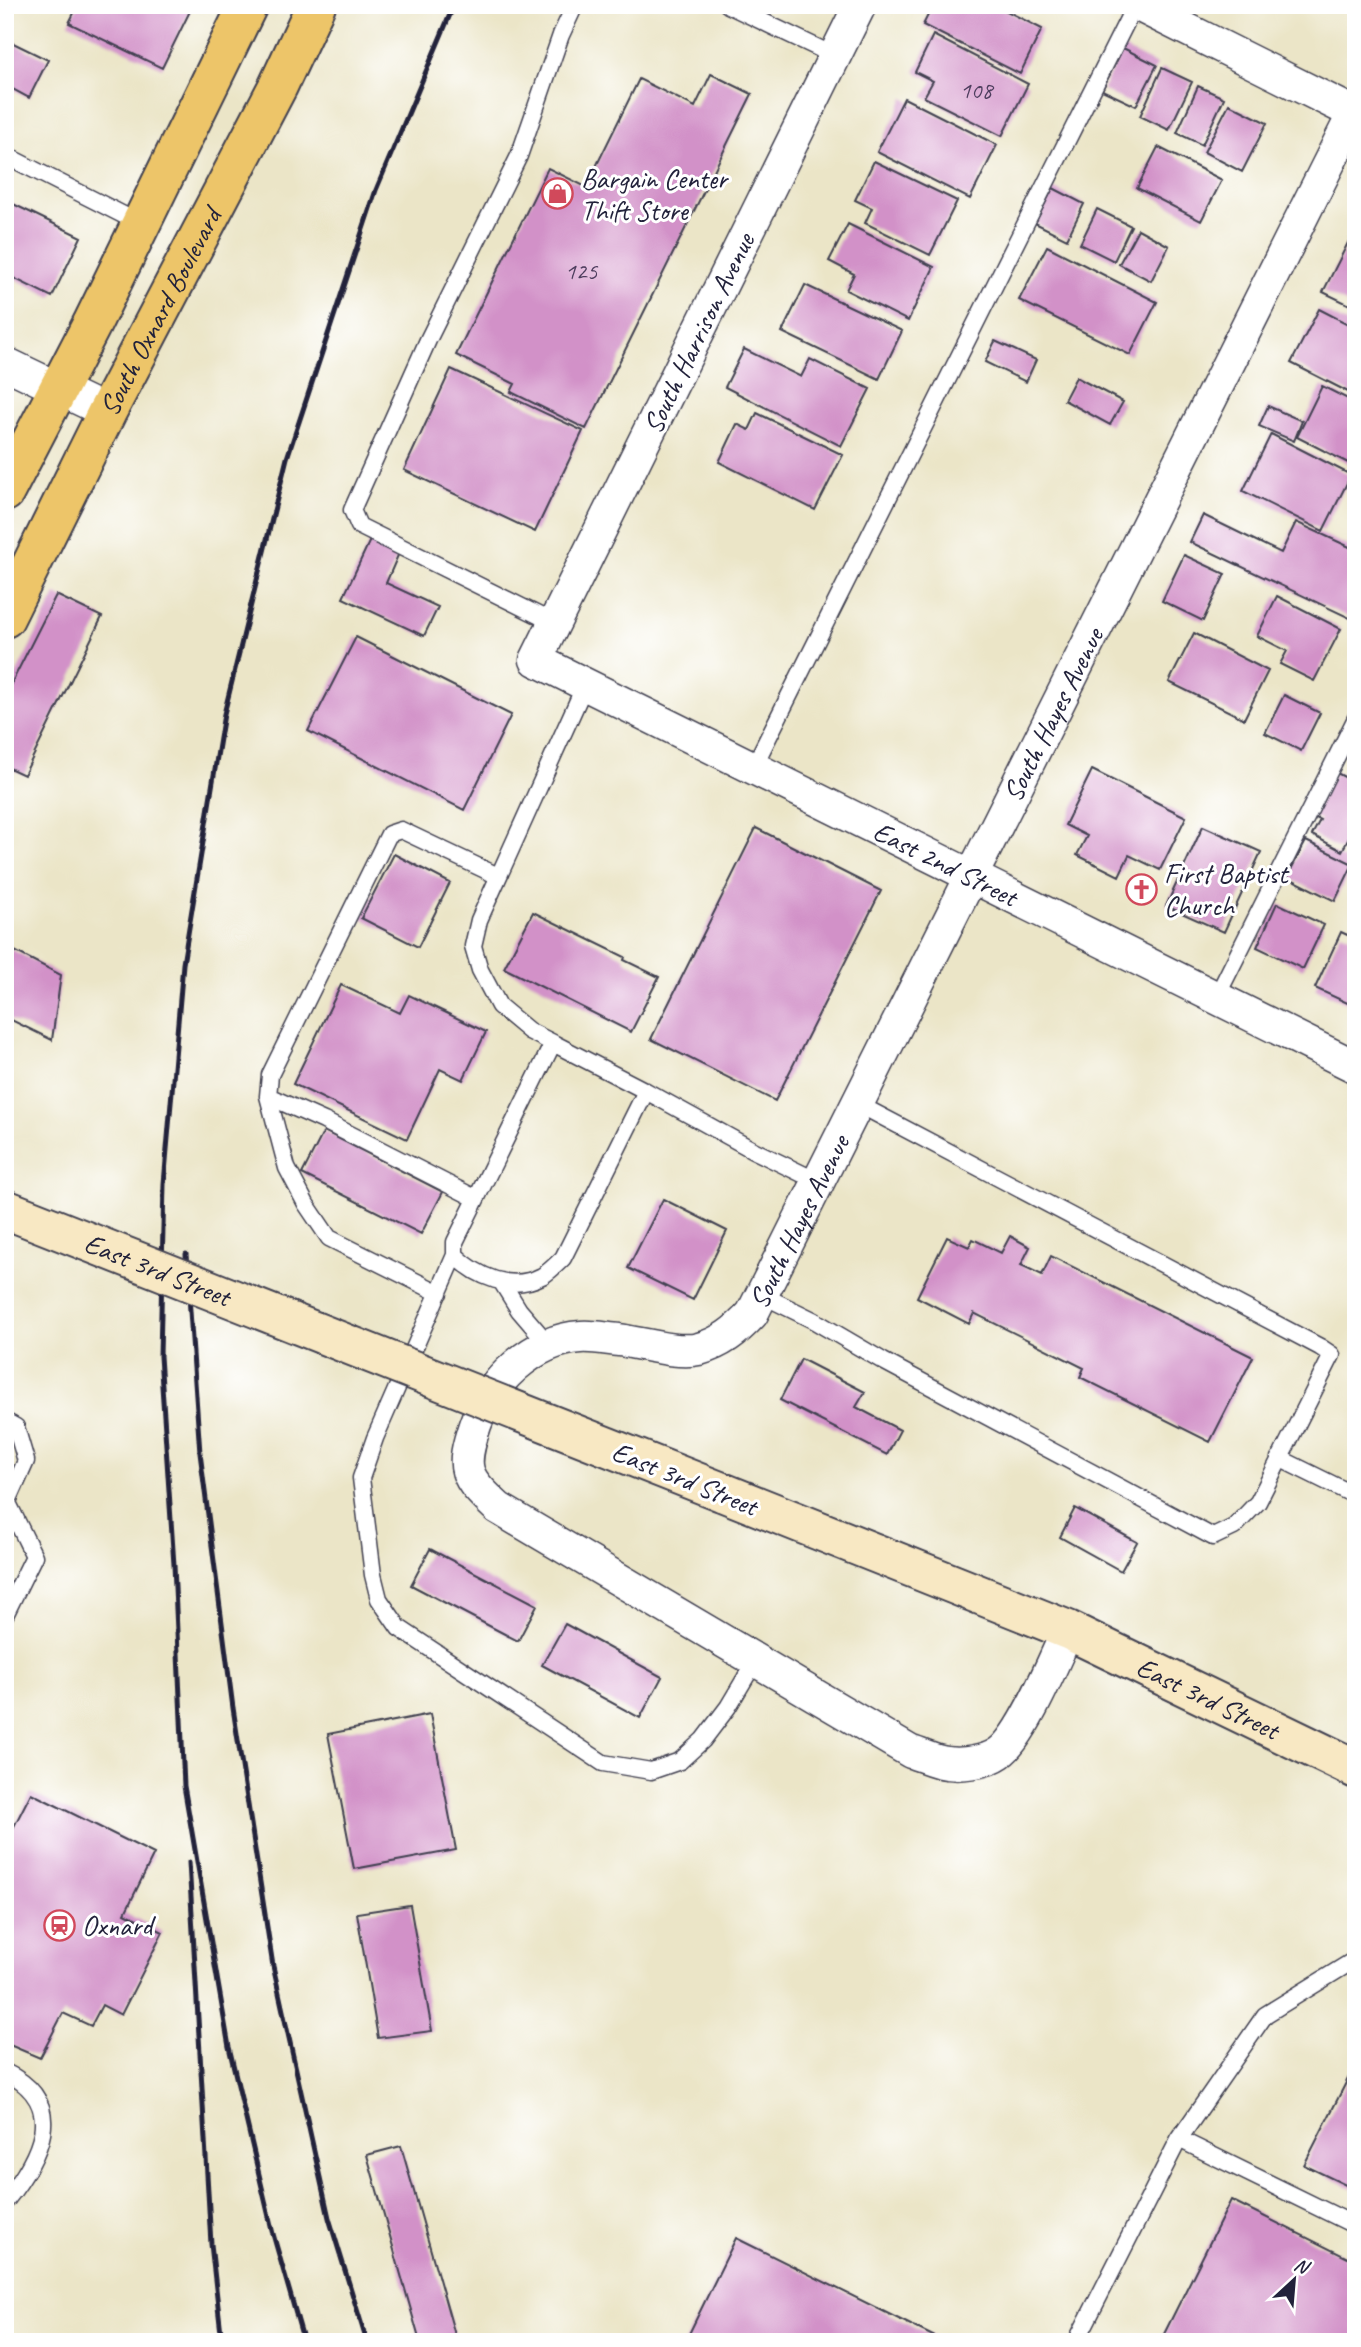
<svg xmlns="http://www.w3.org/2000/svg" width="1361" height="2347" viewBox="0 0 1361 2347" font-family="Caveat,sans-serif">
  <rect width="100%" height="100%" fill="#fff"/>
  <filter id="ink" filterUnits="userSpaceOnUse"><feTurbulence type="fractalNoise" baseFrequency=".0143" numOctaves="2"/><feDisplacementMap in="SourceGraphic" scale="14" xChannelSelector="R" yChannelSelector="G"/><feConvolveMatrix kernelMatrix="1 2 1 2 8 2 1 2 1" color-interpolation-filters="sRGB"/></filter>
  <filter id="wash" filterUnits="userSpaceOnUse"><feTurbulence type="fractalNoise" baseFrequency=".00686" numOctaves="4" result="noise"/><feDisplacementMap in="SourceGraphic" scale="28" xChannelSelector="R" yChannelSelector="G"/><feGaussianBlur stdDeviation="1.57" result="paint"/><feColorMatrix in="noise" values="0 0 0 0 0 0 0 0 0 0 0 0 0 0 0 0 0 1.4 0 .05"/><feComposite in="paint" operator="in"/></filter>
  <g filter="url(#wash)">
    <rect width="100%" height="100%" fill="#ebe5c7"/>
    <g id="blocks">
      <!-- building -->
      <path fill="#d291c8" d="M78 5H193L162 68 69 23Z
        M933 5H995L1042 29 1020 74 923 25Z
        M933 35 1028 84 1002 136 924 97 933 81 915 72Z
        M5 39 48 60 29 98 5 85Z
        M1123 48 1157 65 1136 106 1102 90Z
        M1162 68 1192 82 1169 130 1140 116Z
        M711 74 752 94 586 429 511 392 515 384 456 355 548 168 586 187 639 79 695 107Z
        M1198 86 1224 98 1202 145 1177 133Z
        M904 98 997 145 970 199 877 152Z
        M1229 104 1267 123 1242 172 1204 152Z
        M1158 147 1222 180 1201 221 1137 188Z
        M874 161 957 201 930 255 865 223 872 208 855 200Z
        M1053 188 1084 204 1067 239 1035 223Z
        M5 200 81 237 52 297 5 274Z
        M1097 209 1131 226 1114 261 1080 244Z
        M848 224 934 267 908 321 846 290 854 274 829 261Z
        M1356 227V308L1323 292Z
        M1138 229 1169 246 1151 281 1119 264Z
        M1047 246 1157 302 1130 355 1019 300Z
        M805 285 902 331 879 379 782 332Z
        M1319 309 1356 328V396L1291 363Z
        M995 341 1036 360 1026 382 985 362Z
        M744 349 801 377 810 359 870 389 841 446 725 387Z
        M451 369 583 431 535 532 404 470Z
        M1076 377 1123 402 1110 425 1064 400Z
        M1322 386 1356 403V467L1297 437Z
        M1268 406 1302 421 1294 441 1259 426Z
        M757 413 843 455 815 510 719 462 737 424 749 430Z
        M1271 434 1351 475 1323 531 1243 491Z
        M1203 515 1281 553 1296 522 1356 550V621L1190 542Z
        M370 540 399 553 386 583 438 607 424 636 343 598Z
        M1184 555 1225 574 1203 621 1162 601Z
        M56 595 102 617 24 775 5 766V696Z
        M1277 596 1341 629 1314 681 1280 664 1287 651 1257 636Z
        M1194 633 1268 671 1244 719 1169 682Z
        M356 637 511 715 464 810 308 731Z
        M1284 695 1320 713 1301 751 1265 733Z
        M1092 770 1186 817 1160 870 1129 855 1119 876 1077 855 1087 836 1065 825Z
        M1335 772 1356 783V825L1342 851 1312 835 1320 820 1312 816Z
        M1203 826 1261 852 1224 932 1166 906Z
        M756 828 881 891 775 1101 651 1039Z
        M1306 841 1353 864 1335 901 1287 877Z
        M394 854 450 883 418 947 361 918Z
        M1277 903 1324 925 1303 969 1257 947Z
        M533 912 625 957 624 960 659 977 631 1032 504 968Z
        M1341 932 1356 939V1007L1315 988Z
        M5 946 61 975 52 1040 5 1017Z
        M341 985 400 1013 409 995 486 1032 463 1080 440 1069 407 1139 293 1084Z
        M324 1131 443 1192 421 1234 302 1174Z
        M663 1199 727 1231 693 1300 628 1268Z
        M1010 1236 1030 1247 1021 1265 1042 1275 1051 1256 1253 1357 1210 1442 1080 1377 1084 1368 974 1313 969 1324 917 1297 947 1237 969 1247 973 1239 1001 1253Z
        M801 1359 865 1392 856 1407 900 1430 887 1455 780 1400Z
        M1075 1508 1137 1542 1121 1571 1060 1537Z
        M430 1549 537 1605 518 1641 411 1585Z
        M565 1624 662 1677 640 1718 542 1665Z
        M430 1714 456 1850 354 1869 328 1734Z
        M31 1793 154 1854 125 1913 163 1932 121 2015 102 2005 91 2026 63 2013 40 2058 5 2043V1844Z
        M410 1905 432 2031 378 2038 357 1913Z
        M1356 2063V2190L1304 2165Z
        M401 2146 457 2342H420L367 2155Z
        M1231 2200 1356 2262V2342H1160Z
        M736 2238 945 2342H685Z"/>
    </g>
  </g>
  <g filter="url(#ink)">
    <use href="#blocks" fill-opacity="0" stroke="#403f50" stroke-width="2"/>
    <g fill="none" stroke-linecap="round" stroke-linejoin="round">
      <defs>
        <path id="lane" d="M728 5 835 56
          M5 155 141 224
          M554 623 359 526 352 510 428 340 519 156 561 35 575 5
          M753 768 1135 5
          M1217 996 1356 718
          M553 1043 646 1091 563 1258C557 1264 549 1272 542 1276 511 1292 477 1277 455 1255V1242L553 1043 529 1031 499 1006 480 970 473 946 479 920 585 685
          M646 1091 753 1150 819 1182
          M268 1096 324 1121 475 1198
          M455 1255 375 1438 361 1478 373 1575 379 1599 399 1628 603 1763 651 1771 680 1761 703 1740 728 1707 756 1660
          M501 1281 519 1310 549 1345
          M439 1293 329 1238 306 1204 287 1168 268 1096 270 1075 389 834 401 830 498 876
          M762 1295 813 1320 883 1361 1213 1537 1234 1527 1258 1502 1332 1355 1320 1347 858 1104
          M5 1421 16 1427 26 1461 5 1508
          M1279 1458 1356 1496
          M5 1615 34 1556 8 1503
          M5 2072C71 2104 38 2160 5 2202
          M1179 2139 1356 2226
          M1076 2342 1179 2139 1265 2015 1356 1959"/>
        <g id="street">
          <path id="s1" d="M860 5 536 660 1356 1067"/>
          <path d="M1138 5 1356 114"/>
          <path d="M5 363 107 412"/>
          <path id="s2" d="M1068 1630C1055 1658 1023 1737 999 1753 986 1762 963 1765 947 1763 935 1762 922 1755 911 1752L498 1508C464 1476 460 1470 475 1425 490 1381 533 1340 581 1337 593 1336 607 1339 619 1340 641 1343 677 1354 699 1349 721 1343 736 1331 752 1314L1356 109"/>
        </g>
        <g id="secondary">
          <path id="s3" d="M722 1492 1068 1630 1356 1769"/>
        </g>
        <g id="primary">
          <path d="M5 492 92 324 248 5"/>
          <path id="s4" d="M5 618 107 412 278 86 316 5"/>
        </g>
      </defs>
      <!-- lane casing -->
      <use href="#lane" stroke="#403f50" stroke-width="19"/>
      <!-- street casing -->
      <use href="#street" stroke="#403f50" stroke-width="35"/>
      <!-- secondary casing -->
      <use href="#secondary" stroke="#403f50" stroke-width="42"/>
      <!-- primary casing -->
      <use href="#primary" stroke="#403f50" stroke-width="42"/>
      <!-- lane -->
      <use href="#lane" stroke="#fff" stroke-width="16"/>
      <!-- street -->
      <use href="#street" stroke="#fff" stroke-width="32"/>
      <!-- secondary -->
      <use href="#secondary" stroke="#f8e8c3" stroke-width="38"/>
      <!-- primary -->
      <use href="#primary" stroke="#edc569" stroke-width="38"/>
      <!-- rail -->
      <path stroke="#22223b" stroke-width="5" d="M186 1254 200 1453 233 1708 273 1966 329 2218 367 2342
        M189 1862 211 2244 222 2342
        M304 2342 273 2234 229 2047 184 1786 174 1565 160 1356 164 1184 183 964 224 714 287 458 376 190 454 5"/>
      <defs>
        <g id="secondary-bridge">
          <path id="s5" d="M5 1209 722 1492"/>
        </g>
      </defs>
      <!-- secondary-bridge casing -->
      <use href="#secondary-bridge" stroke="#403f50" stroke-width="42" stroke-linecap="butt"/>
      <!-- secondary-bridge -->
      <use href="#secondary-bridge" stroke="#f8e8c3" stroke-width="38"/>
    </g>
  </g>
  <!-- icons -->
  <defs>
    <symbol id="shop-ring" viewBox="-11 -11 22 22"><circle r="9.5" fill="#fff" stroke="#d1495b" stroke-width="1.5"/><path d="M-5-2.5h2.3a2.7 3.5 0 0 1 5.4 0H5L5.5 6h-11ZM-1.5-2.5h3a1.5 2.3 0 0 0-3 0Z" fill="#d1495b"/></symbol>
    <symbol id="church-ring" viewBox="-11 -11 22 22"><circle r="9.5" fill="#fff" stroke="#d1495b" stroke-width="1.5"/><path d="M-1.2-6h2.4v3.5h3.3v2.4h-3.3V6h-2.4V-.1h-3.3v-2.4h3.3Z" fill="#d1495b"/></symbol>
    <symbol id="station-ring" viewBox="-11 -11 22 22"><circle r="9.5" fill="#fff" stroke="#d1495b" stroke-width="1.5"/><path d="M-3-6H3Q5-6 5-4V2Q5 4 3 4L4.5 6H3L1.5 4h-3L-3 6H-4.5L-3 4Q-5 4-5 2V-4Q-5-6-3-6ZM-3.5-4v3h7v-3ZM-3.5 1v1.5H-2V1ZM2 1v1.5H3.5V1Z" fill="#d1495b"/></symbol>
  </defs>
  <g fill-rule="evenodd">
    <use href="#shop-ring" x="540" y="176" width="35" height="35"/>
    <use href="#church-ring" x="1124" y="872" width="35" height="35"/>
    <use href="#station-ring" x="42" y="1908" width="35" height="35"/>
  </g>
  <g text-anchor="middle" stroke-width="6" stroke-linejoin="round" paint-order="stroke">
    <!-- number labels -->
    <g font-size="24" fill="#4e3e5e">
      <text x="976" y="98">108</text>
      <text x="581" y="279">125</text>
    </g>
    <!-- poi labels -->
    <g font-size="28" fill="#22223b" stroke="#fff" text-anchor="start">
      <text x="581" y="188">Bargain Center<tspan x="581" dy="32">Thift Store</tspan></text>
      <text x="1164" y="883">First Baptist<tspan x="1164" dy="32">Church</tspan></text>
      <text x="82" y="1935">Oxnard</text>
    </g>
    <!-- street labels -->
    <g font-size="28" fill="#22223b" stroke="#fff">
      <text dy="10" stroke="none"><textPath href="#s4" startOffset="343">South Oxnard Boulevard</textPath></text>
      <text transform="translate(698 333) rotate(-64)" y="10">South Harrison Avenue</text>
      <text dy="10" stroke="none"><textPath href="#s2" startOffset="1808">South Hayes Avenue</textPath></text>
      <text dy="10" stroke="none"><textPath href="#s1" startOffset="1188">East 2nd Street</textPath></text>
      <text dy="10" stroke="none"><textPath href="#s2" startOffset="1241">South Hayes Avenue</textPath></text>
      <text dy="10" stroke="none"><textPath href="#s5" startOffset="164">East 3rd Street</textPath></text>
      <text transform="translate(685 1478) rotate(22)" y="10">East 3rd Street</text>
      <text dy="10" stroke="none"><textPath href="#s3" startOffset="528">East 3rd Street</textPath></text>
    </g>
  </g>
  <!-- margin -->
  <rect width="1361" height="2347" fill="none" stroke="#fff" stroke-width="28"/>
  <!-- north arrow -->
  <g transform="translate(1294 2280) rotate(26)" stroke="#ffffff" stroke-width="5" paint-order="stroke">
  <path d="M0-5L12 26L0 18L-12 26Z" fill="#22223b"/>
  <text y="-10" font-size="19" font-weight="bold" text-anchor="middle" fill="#22223b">N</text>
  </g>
</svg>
